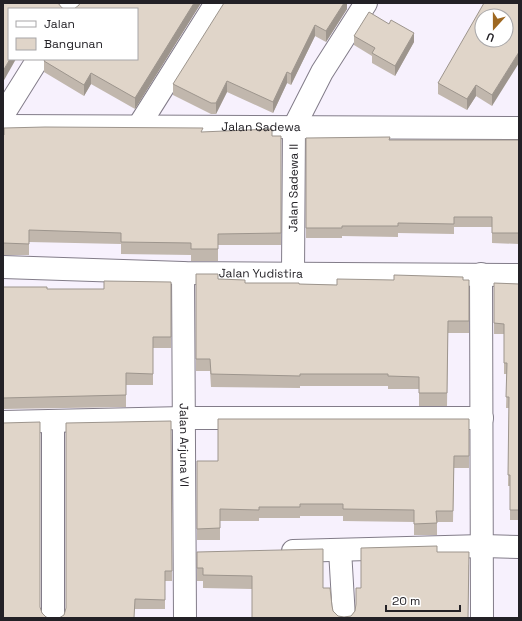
<svg xmlns="http://www.w3.org/2000/svg" width="522" height="621" viewBox="0 0 522 621" font-family="'Space Grotesk',sans-serif">
  <rect width="100%" height="100%" fill="#f7f1fd"/>
  <g fill="none" stroke-linecap="round" stroke-linejoin="round">
    <defs>
      <g id="minor">
        <path d="M69 9 73 3"/>
        <path d="M3 115 38 59"/>
        <path id="s1" d="M3 126 519 128"/>
        <path d="M138 127 216 3"/>
        <path id="s2" d="M3 267 183 273 519 275"/>
        <path id="s3" d="M183 273 185 618"/>
        <path id="s4" d="M293 273 294 127 322 72 366 3"/>
        <path d="M481 274 482 618"/>
        <path d="M3 422 184 418H482"/>
        <path d="M53 422V618"/>
        <path d="M340 550 344 618"/>
        <path d="M293 551 483 546 519 547"/>
      </g>
    </defs>
    <!-- minor casing -->
    <use href="#minor" stroke="#827c89" stroke-width="24"/>
    <!-- minor -->
    <use href="#minor" stroke="#fff" stroke-width="22"/>
  </g>
  <!-- wall -->
  <path fill="#c1b7ad" d="M201 3 135 109 91 84 84 96 44 72V61Z
    M347 3V9L326 42 315 36 291 85 287 83 273 113 227 92 216 114H211L173 95V84Z
    M519 3 492 106 476 96 467 110 438 94V83Z
    M354 36 414 42 395 76 372 63V56L354 45Z
    M203 132 272 136H281V245H218V261H191V255L121 254V244L29 242V255H3V135Z
    M306 138 390 140H519V244L492 243V227H454V234L398 233V237L342 236V238H306Z
    M196 274 218 279 245 283 337 285 394 280H469V333H448L447 406H419V389H388V386H300V388L211 387 210 371H196Z
    M171 282V348H153V385H126V407L3 409V287L47 289H104Z
    M494 283 519 284V520H510V486H508L509 408H506L507 374H504V334H494Z
    M469 419V468H454L453 522H437V535H414V522L343 521V516H300V518H259V521H220V540H197V461H218Z
    M171 421 172 581H165V609H135L64 615Z
    M197 552 323 588 332 606 333 611 338 616 344 617 351 616 355 611 356 607V588H361L437 552 469 565 468 618H252V589L203 588V581H197Z"/>
  <!-- shaded-wall -->
  <path fill="#9d958d" d="M194 3H201L135 109V98Z
    M344 3H347V9L326 42V31Z
    M315 25V36L291 85V74Z
    M414 33V42L395 76V66Z
    M519 52V63L492 106V95Z
    M10 59H16L3 82V71Z
    M287 72V83L273 113V102Z
    M91 73V84L84 96V85Z
    M227 81V92L216 114V103Z
    M476 85V96L467 110V99Z"/>
  <!-- building -->
  <path fill="#e0d5c9" stroke="#9d958d" fill-rule="evenodd" d="M3 3H58L62 8 65 9H9V59H10L3 71Z
    M80 3H194L135 98 91 73 84 85 44 61 45 59H137V9H74L79 5Z
    M224 3H344L326 31 315 25 291 74 287 72 273 102 227 81 216 103H211L173 84Z
    M484 3H519V52L492 95 476 85 467 99 438 83ZM482 16H506V40H482Z
    M369 12 389 24 391 20 414 33 395 66 372 53 375 48 354 36Z
    M45 127 203 128 201 132 272 129V136H281V233L218 234V249H191V243L121 242V233L29 230V244L3 243V135H4V128Z
    M390 137 389 140H519V233H492V217H454V224L398 223V226H342V228H306V138Z
    M196 274H218V279L245 280V283H299V284L337 285V279L394 280V275L463 277V280H469V321H448L447 393H419V377L388 376V374H300V376L211 374 210 359H196Z
    M104 281 171 282V337H153V374L126 373V395L3 398V287H47V289H104Z
    M494 283 519 284V510H510V475H508L509 397H506L507 363H504V324L494 323Z
    M218 419H469V456H454L453 511H436L437 523 414 524V510L343 509V504H300V507H259V510L220 509V528L197 529V461H218Z
    M171 421 172 571H165V600L135 599 134 618H59L64 615 66 608V423Z
    M40 422V607L42 613 46 617 49 618H3V423Z
    M437 546V552H469L468 618H252V576L203 575V568H197V552L323 549V588H330L332 606 333 611 338 616 344 617 351 616 355 611 356 604V588H361V548Z"/>
  <g text-anchor="middle" stroke-width="4" stroke-linejoin="round" paint-order="stroke">
    <!-- street labels -->
    <g font-size="12" fill="#232126" stroke="#fff">
      <text dy="4" stroke="none"><textPath href="#s1" startOffset="258">Jalan Sadewa</textPath></text>
      <text dy="4" stroke="none"><textPath href="#s4" startOffset="85">Jalan Sadewa II</textPath></text>
      <text dy="4" stroke="none"><textPath href="#s2" startOffset="258">Jalan Yudistira</textPath></text>
      <text dy="4" stroke="none"><textPath href="#s3" startOffset="172">Jalan Arjuna VI</textPath></text>
    </g>
  </g>
  <!-- border -->
  <rect width="522" height="621" fill="none" stroke="#232126" stroke-width="8"/>
  <!-- legend -->
  <rect x="8" y="8" width="130" height="52" fill="#ffffff" stroke="#a7a6a8"/>
  <rect x="16" y="21" width="20" height="6" fill="#ffffff" stroke="#a7a6a8"/>
  <text x="44" y="28" font-size="12" fill="#232126">Jalan</text>
  <rect x="16" y="38" width="20" height="12" fill="#e0d5c9" stroke="#a7a6a8"/>
  <text x="44" y="48" font-size="12" fill="#232126">Bangunan</text>
  <!-- north arrow -->
  <g transform="translate(494 28) rotate(201)"><circle r="19" fill="#ffffff" stroke="#a7a6a8"/>
  <path d="M0-3L7 15L0 10L-7 15Z" fill="#9e6821"/>
  <text y="-6" font-size="11" font-weight="bold" text-anchor="middle" fill="#232126">U</text>
  </g>
  <!-- scale -->
  <path d="M386 605v6h74v-6" fill="none" stroke="#232126" stroke-width="2"/>
  <text x="392" y="605" font-size="12" fill="#232126" stroke="#ffffff" stroke-width="3" paint-order="stroke">20 m</text>
</svg>
